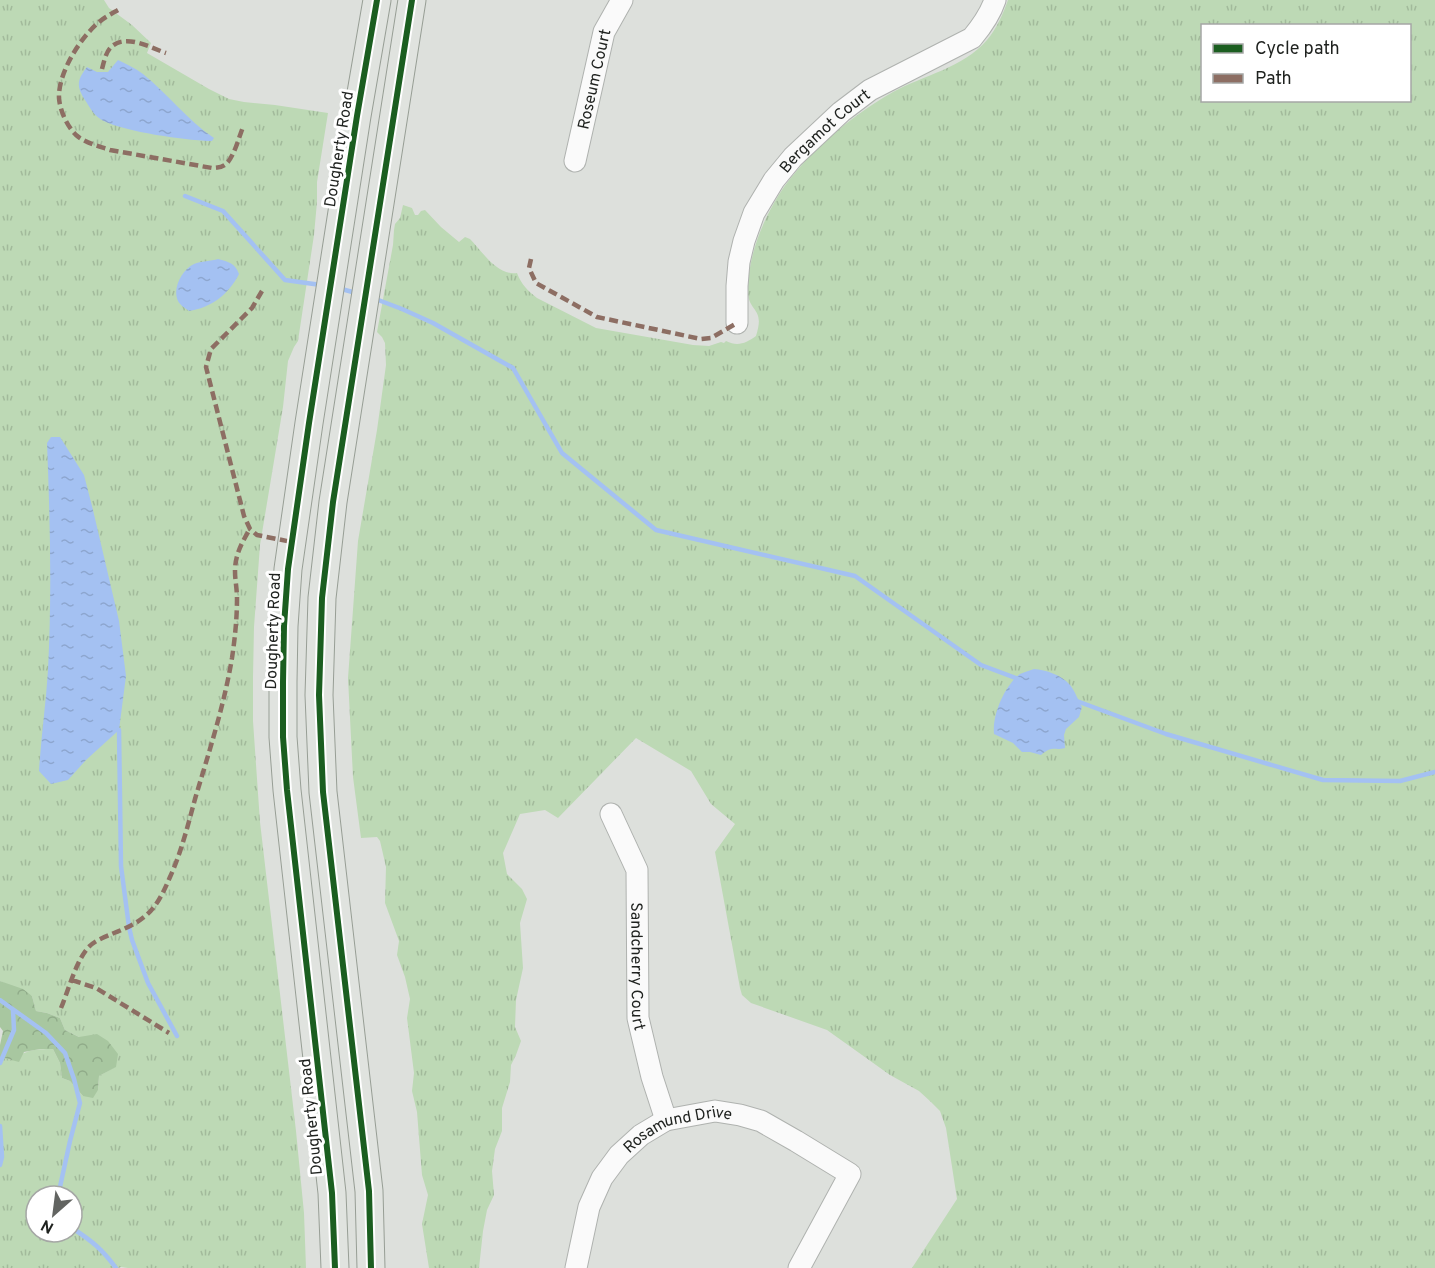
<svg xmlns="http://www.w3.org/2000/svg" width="1435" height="1268" viewBox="0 0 1435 1268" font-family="Overpass,sans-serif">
  <defs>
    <pattern id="grass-tufts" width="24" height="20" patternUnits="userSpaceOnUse" patternTransform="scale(1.5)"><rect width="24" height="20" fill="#bdd9b5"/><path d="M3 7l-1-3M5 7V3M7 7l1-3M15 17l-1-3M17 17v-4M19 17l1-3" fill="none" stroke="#a2ba9b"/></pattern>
    <pattern id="forest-crowns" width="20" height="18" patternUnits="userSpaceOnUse" patternTransform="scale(1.5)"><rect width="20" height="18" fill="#a8c7a0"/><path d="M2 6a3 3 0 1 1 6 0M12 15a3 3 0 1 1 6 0" fill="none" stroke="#90ab89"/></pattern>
    <pattern id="water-ripples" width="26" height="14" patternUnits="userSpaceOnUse" patternTransform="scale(1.5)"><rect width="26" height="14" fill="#a4c1f2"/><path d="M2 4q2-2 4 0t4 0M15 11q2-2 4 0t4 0" fill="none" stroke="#8da6cf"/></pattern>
  </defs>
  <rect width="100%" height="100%" fill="#dde0dc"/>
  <!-- grass -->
  <path fill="url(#grass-tufts)" fill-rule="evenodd" d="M0 0H104L109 8 132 25 151 43 147 53 209 89 229 99 244 102 275 105 328 113 317 182V202L314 235 298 341 294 347 288 361 283 407 260 545 254 627 253 677V721L260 822 296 1131 304 1213 306 1268H128L121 1267 119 1268H0V1057L11 1060C27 1050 34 1049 53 1049L60 1063 62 1078 70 1081 83 1096 98 1090 99 1076 115 1067 79 1037 65 1030 60 1018 47 1013 36 1011 32 996 0 981ZM36 1196H72V1232H36Z
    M1008 0H1435V1268H912L957 1199 946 1128 940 1111 931 1102 919 1091 890 1075 827 1030 751 1003 742 995 740 988 715 852 735 824 711 804 691 771 636 738 558 818 545 810 520 814 503 853 507 874 522 889 527 899 520 923 523 968 516 1000 515 1027 521 1041 516 1055 511 1065 510 1082 502 1108V1131L495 1149 492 1171 494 1195 487 1210 483 1231 479 1268H429L422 1224 428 1195 422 1175 417 1112 412 1091 414 1073 407 1018 410 999 405 977 397 955 399 941 385 903 386 867 380 841 377 837 361 838 353 777 348 678 358 541 377 430 386 365 385 343 382 337 377 332 393 245 394 230 395 224 400 218 403 205 412 208 415 215H418L421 211 425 210 441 227 459 242 465 237 470 239C482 251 497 276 517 273 521 284 528 291 537 298L596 328 693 345 709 346 721 342 724 343 726 341C738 347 746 343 756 336 765 308 750 313 748 294 747 263 759 229 774 203 798 160 850 116 893 92 924 75 963 68 987 40 997 28 1003 14 1008 0ZM1202 26H1410V100H1202Z"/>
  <!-- forest -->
  <path fill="url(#forest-crowns)" d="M0 981 23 989 32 996 36 1011 47 1013 60 1018 65 1030 79 1037 97 1034 108 1041 118 1054 116 1067 99 1076 98 1090 93 1098 83 1096 70 1081 62 1078 60 1063 53 1049H40L24 1052 19 1062 0 1057V1045L3 1031 0 1027Z"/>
  <!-- water -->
  <path fill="url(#water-ripples)" d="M118 60C126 64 135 68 143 74 168 94 187 120 214 138L212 141C191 141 115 131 99 118 93 114 89 106 85 100 76 86 77 80 87 67L97 72H108Z
    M218 259C229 262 235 263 239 274 229 294 211 308 189 311 185 308 180 305 178 301 172 288 182 270 194 264 201 261 211 261 218 259Z
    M51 437H60L84 475 93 510 119 621 126 676 119 730 86 760 68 780 51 784 39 771C41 737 46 703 48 670 52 594 50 519 47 443Z
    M1034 669C1046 670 1062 675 1070 685 1075 691 1078 700 1082 707L1079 717 1066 729 1064 735 1065 748C1054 751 1053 745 1041 755L1030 752H1022L1013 743 994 734C992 715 1005 685 1020 674 1024 672 1029 671 1034 669Z"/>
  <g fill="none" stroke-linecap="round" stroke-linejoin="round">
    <!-- stream -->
    <path stroke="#a4c1f2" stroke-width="4.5" d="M185 196 223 211 285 280 321 285
      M338 288 356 293
      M373 298 402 309 433 323 513 368 562 453 656 530 855 576 981 665 1021 680
      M1074 700 1166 734 1323 780 1400 781 1435 772
      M119 730 121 866 129 927 132 940 148 983 177 1036
      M0 1000 46 1033 65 1053 74 1079 80 1103 70 1141 58 1196
      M0 1063 14 1030 13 1010
      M0 1126 2 1157 0 1165
      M72 1228C92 1241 102 1249 116 1268"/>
    <defs>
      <g id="minor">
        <path id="s1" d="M575 161 604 32 622 0"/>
        <path id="s2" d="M737 323V286L739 262 744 241 754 213 774 180 793 157 841 112 870 90 972 38C982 26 990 15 995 0"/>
        <path id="s3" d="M611 814 637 870 638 1018 652 1077 666 1120"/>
        <path id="s4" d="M576 1268 589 1207 602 1178 619 1155 641 1135 666 1120 715 1111 740 1115 761 1121 796 1141 850 1174 799 1268"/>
      </g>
      <path id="major" d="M335 1268 332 1193 287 790 283 737V682L284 626 288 569 309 423 357 116 377 0
        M371 1268 369 1191 323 792 319 695 322 598 333 502 412 0"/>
    </defs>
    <!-- minor casing -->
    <use href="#minor" stroke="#afb2af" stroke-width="23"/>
    <!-- major casing -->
    <use href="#major" stroke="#979e95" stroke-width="29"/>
    <!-- minor -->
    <use href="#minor" stroke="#fafafa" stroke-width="21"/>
    <!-- major -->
    <use href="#major" stroke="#e0e3df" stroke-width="27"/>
    <!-- quiet -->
    <path stroke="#8d6e63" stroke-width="4.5" stroke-dasharray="9 4.5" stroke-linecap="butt" d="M118 10C111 14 105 17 99 22 80 38 58 73 59 98 60 111 67 126 76 135 85 143 98 146 110 150L212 168C217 168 223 167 226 164 234 157 239 137 243 127
      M102 69C104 61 106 52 111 47 126 33 151 48 166 53
      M531 259 529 268 536 283 597 317 701 339 711 338 737 323
      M262 291 252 308 211 349 206 367 244 516 250 529 257 535 292 542
      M72 980 96 988 169 1033
      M61 1008C68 991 76 962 87 949 93 941 105 937 114 933 147 920 156 910 170 877 181 853 188 825 195 799 209 752 224 706 232 658 235 638 237 618 237 598 237 589 235 580 235 571 235 555 242 542 250 529"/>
    <defs>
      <path id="cycleway" d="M335 1268 332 1193 287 790 283 737V682L284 626 288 569 309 423 357 116 377 0
        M371 1268 369 1191 323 792 319 695 322 598 333 502 412 0"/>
    </defs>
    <!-- cycleway casing -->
    <use href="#cycleway" stroke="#fff" stroke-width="10"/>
    <!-- cycleway -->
    <use href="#cycleway" stroke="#1b5e20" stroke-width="6"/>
  </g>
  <g text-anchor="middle" stroke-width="6" stroke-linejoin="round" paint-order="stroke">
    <!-- street labels -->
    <g font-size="16" fill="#1f221f" stroke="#fff">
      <text dy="6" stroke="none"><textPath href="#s1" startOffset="84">Roseum Court</textPath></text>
      <text dy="6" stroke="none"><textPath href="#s2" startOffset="222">Bergamot Court</textPath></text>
      <text transform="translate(338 149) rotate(-81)" y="6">Dougherty Road</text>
      <text transform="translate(272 631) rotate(-88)" y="6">Dougherty Road</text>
      <text dy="6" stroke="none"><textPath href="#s3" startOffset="158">Sandcherry Court</textPath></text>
      <text transform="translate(310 1117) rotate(-96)" y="6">Dougherty Road</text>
      <text dy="6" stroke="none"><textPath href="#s4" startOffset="190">Rosamund Drive</textPath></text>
    </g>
  </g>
  <!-- legend -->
  <rect x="1201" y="24" width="210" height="78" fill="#ffffff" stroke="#a5a7a5" stroke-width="1.5"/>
  <rect x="1213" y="44" width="30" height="9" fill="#1b5e20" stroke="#a5a7a5" stroke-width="1.5"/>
  <text x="1255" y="54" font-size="18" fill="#1f221f">Cycle path</text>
  <rect x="1213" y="74" width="30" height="9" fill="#8d6e63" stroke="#a5a7a5" stroke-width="1.5"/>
  <text x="1255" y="84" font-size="18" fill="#1f221f">Path</text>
  <!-- north arrow -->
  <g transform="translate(54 1214) rotate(208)"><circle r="28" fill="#ffffff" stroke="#a5a7a5" stroke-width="1.5"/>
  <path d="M0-4.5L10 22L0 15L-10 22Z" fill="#626461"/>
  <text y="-9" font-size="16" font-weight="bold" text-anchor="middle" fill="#1f221f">N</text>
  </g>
</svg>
